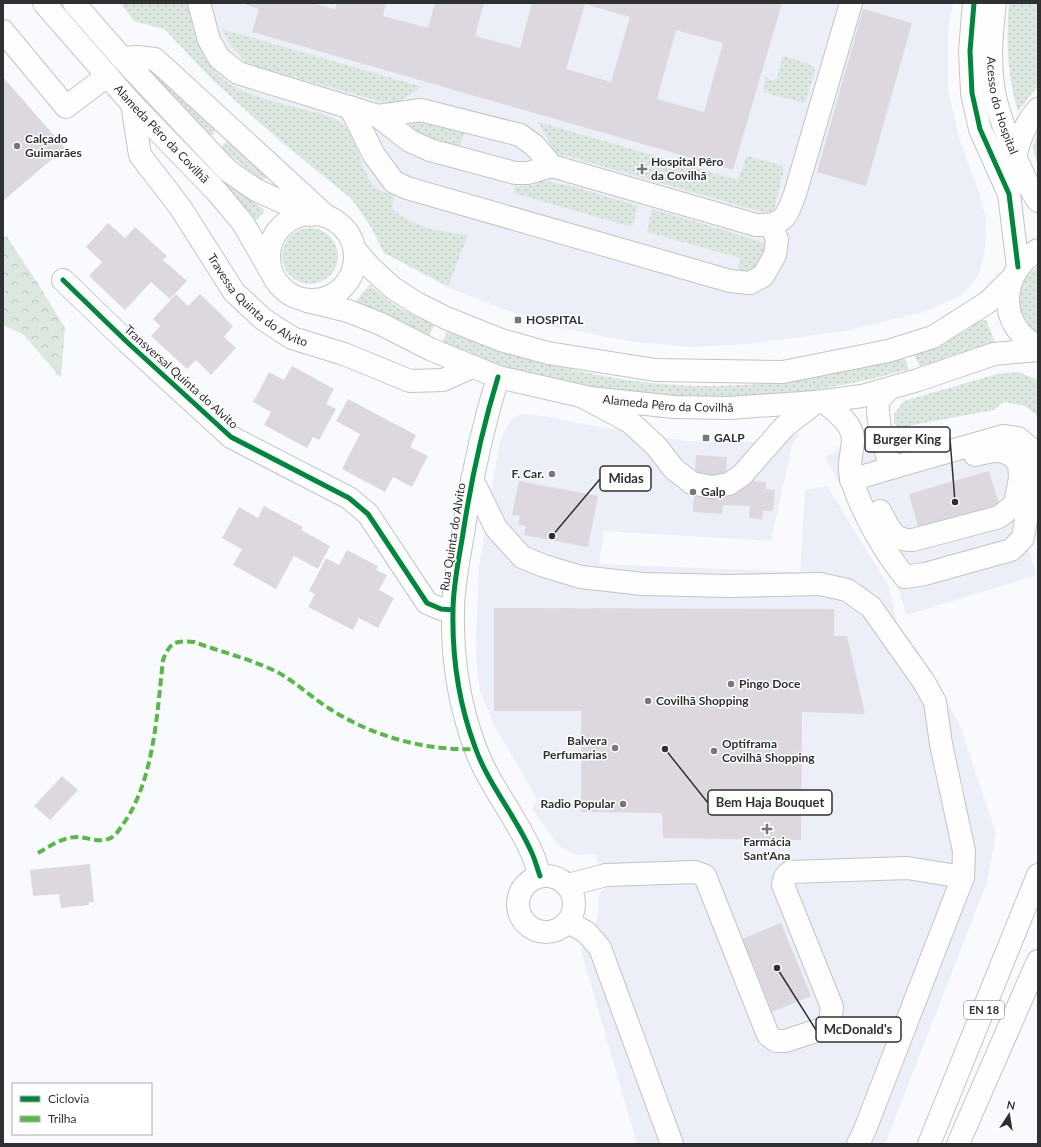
<svg xmlns="http://www.w3.org/2000/svg" width="1041" height="1147" viewBox="0 0 1041 1147" font-family="Lato,sans-serif">
  <defs>
    <pattern id="grass-dots" width="8" height="8" patternUnits="userSpaceOnUse"><rect width="8" height="8" fill="#dce7e0"/><path d="M2 2h.1M6 6h.1" fill="none" stroke="#bdc6c1" stroke-width="1.8" stroke-linecap="round"/></pattern>
    <pattern id="forest-crowns" width="20" height="18" patternUnits="userSpaceOnUse"><rect width="20" height="18" fill="#dce7e0"/><path d="M2 6a3 3 0 1 1 6 0M12 15a3 3 0 1 1 6 0" fill="none" stroke="#bdc6c1"/></pattern>
  </defs>
  <rect width="100%" height="100%" fill="#f9fafe"/>
  <!-- built -->
  <path fill="#eceef8" d="M119 3H953L948 28V89L959 138 979 193 986 218 985 248 979 275 962 295 924 312 845 331 748 344 689 347 628 341 550 326 446 287 391 256 374 228 351 199 283 144 212 80 164 29 137 22Z
    M521 414 543 416 594 426 686 441 748 442 800 434 792 445 771 541 604 531 599 564 800 572 805 490 827 486 889 587 897 623 921 656 959 723 996 833 987 882 885 1144H637L581 950 594 928 599 910 598 898 602 890 607 887 605 878 595 854 577 855 559 846 532 809 537 799 493 723 480 691 477 668 476 641 479 567 499 445 503 434 511 420Z
    M887 421 894 448 906 455 1009 426 1023 429 1034 437 1038 483 1029 552 1037 575 907 615 898 589 825 457 834 452 841 444 844 434Z"/>
  <!-- grass -->
  <path fill="url(#grass-dots)" d="M120 3H190C190 38 207 74 240 90 257 98 285 104 304 110 316 113 327 114 338 121 362 137 357 173 379 190 383 193 389 193 394 195L392 209C411 226 443 233 468 235L448 286 384 253 372 229 352 199 260 123 208 75 165 29 134 21Z
    M1009 3H1038V86L1018 111C1007 76 1006 40 1009 3Z
    M222 29 422 87 398 102 390 104 266 69 247 63 231 46Z
    M783 56 807 63 813 67 815 71 806 100 804 103 763 92 766 77C770 81 773 81 777 78Z
    M142 63 151 66 216 128 213 135H209Z
    M416 121 464 133 458 152 408 131 412 122Z
    M538 122 738 180 747 156 780 165 784 168 783 173 773 213 769 214 556 153Z
    M1038 129V167L1033 148Z
    M227 141 267 174 265 179 262 180 220 148Z
    M205 162 231 185 263 209 265 211 255 221 253 222 202 165Z
    M540 180 575 187 638 206 632 227 514 193V187L534 185Z
    M652 209 724 230 766 244 764 258 750 274H737L740 258 647 232Z
    M282 256a28 28 0 1 1 56 0a28 28 0 1 1-56 0Z
    M1038 266V334C1011 319 1015 282 1038 266Z
    M370 284C387 303 411 315 435 325L429 335 356 301Z
    M981 320H986L995 342 994 345 953 355 920 367 914 354 964 332Z
    M447 332C514 355 581 376 652 383 738 392 822 379 904 357L909 369C760 413 584 408 442 342Z
    M1018 372 1038 380V416L1025 406 1003 402 994 410 912 425 899 432 894 422V414L904 401 997 374Z"/>
  <!-- forest -->
  <path fill="url(#forest-crowns)" d="M3 237H7L37 282 65 328 61 378 24 335 3 325Z"/>
  <!-- building -->
  <path fill="#ddd8df" fill-rule="evenodd" d="M241 3H312L335 9 337 3H386L383 16 428 28 435 3H484L475 36 520 48 532 3H782L733 170 252 32 259 9ZM585 4 630 17 611 82 566 69ZM676 30 723 43 704 112 657 99Z
    M863 9 912 23 866 186 817 172Z
    M3 77 65 148 3 201Z
    M108 223 125 238 135 227 167 256 163 260 187 281 170 299 151 282 125 310 89 276 102 262 86 247Z
    M176 294 188 306 200 294 233 326 224 337 236 348 211 375 196 360 187 369 151 336 160 326 153 319Z
    M292 366 334 389 326 404 336 409 319 440 313 437 307 448 264 425 271 412 253 402 269 372 284 380Z
    M348 399 416 435 410 447 428 456 412 487 393 477 385 492 342 469 360 434 336 421Z
    M696 455 727 457 726 477 753 479V481L766 482V489L775 490 773 511H763L762 519 749 518 750 506 723 505 722 514 693 512Z
    M989 471 1001 511 920 534 909 494Z
    M519 481 598 496 588 547 524 535 526 526 518 524 520 516 512 515Z
    M264 506 303 527 301 530 330 546 318 569 294 556 276 589 233 565 242 549 222 538 239 507 258 518Z
    M347 550 378 566 376 570 387 575 379 590 394 598 378 628 359 618 353 630 308 607 315 594 309 591 326 558 339 565Z
    M494 608 834 609V636H847L865 714 802 712 801 840 663 838 662 813 581 812V711H494Z
    M62 776 78 790 50 820 34 806Z
    M90 864 94 902H89V905L61 908 59 894 33 896 30 870Z
    M781 923 811 996 772 1012 742 939Z"/>
  <g fill="none" stroke-linecap="round" stroke-linejoin="round">
    <defs>
      <g id="minor">
        <path d="M199 3 209 40 219 58 238 73 378 116 410 141 430 150 515 173H528L552 166 756 225C784 226 786 218 795 194L851 3"/>
        <path d="M974 3 970 51 972 93 980 129 1009 194 1018 267"/>
        <path id="s1" d="M995 3C992 30 989 58 993 85 996 113 1022 178 1038 201"/>
        <path d="M3 31 66 107 107 76"/>
        <path d="M122 58 137 57 155 59 325 215"/>
        <path id="s2" d="M132 104 140 155 180 207 234 292 263 319 292 338 344 354 410 381 443 380 472 367"/>
        <path d="M350 107 374 155 394 182 407 188 730 281 750 283 763 276 775 255 777 239 771 226"/>
        <path d="M378 116 421 110 520 135 535 146 552 166"/>
        <path d="M63 280 127 342 231 437 349 498 368 514 427 603 441 609 453 610"/>
        <path d="M498 377C483 426 472 476 464 527 460 554 453 583 453 611 452 657 459 704 475 747 488 784 515 815 531 851 535 859 537 868 540 876"/>
        <path d="M583 397 630 422 656 446 674 469 692 483 711 487 729 484 742 475 784 427 816 402"/>
        <path d="M823 401C835 411 854 424 853 441 852 455 847 467 852 481 863 514 883 550 905 577L925 574 1011 550 1023 538 1035 464 1029 447 1018 438 1003 436 891 468C884 446 877 425 878 401L889 389"/>
        <path d="M472 479 496 528 522 557 544 566 581 577 643 584 730 586 820 584 847 590 871 607 924 682 935 702 941 744 964 851 963 877 864 1132 858 1144"/>
        <path d="M851 480 891 468"/>
        <path d="M880 511C889 527 892 541 913 540L999 517 1015 504 1020 478 1019 462C1003 447 996 450 975 455"/>
        <circle cx="546" cy="904" r="28"/>
        <path d="M568 885 606 875 695 872 705 876 768 1035 776 1041H785L825 1028 830 1021 832 1007 783 885 785 877 790 872 907 868 963 877"/>
        <path d="M568 922 586 932 600 948 672 1144"/>
      </g>
      <g id="major">
        <path id="s3" d="M44 3 132 104 217 192 243 223 270 270"/>
        <path d="M74 3 122 58 227 170 256 190 311 215"/>
        <path d="M1009 194C1013 165 1017 132 1038 109"/>
        <circle cx="312" cy="257" r="43"/>
        <path d="M1038 250C1000 272 996 326 1038 346"/>
        <path d="M356 251 370 267 393 288 418 304 446 318 501 340 548 353 655 370 783 372 888 351 933 337 988 302 1010 280"/>
        <path id="s4" d="M307 301 348 311 381 324 430 349 498 377 590 398 674 407 729 408 816 402 862 396 918 380 994 354 1038 350"/>
        <path d="M929 1144 1038 875"/>
        <path d="M958 1144 1038 961"/>
      </g>
    </defs>
    <!-- minor casing -->
    <use href="#minor" stroke="#c3c4c6" stroke-width="24"/>
    <!-- major casing -->
    <use href="#major" stroke="#c3c4c6" stroke-width="24"/>
    <!-- minor -->
    <use href="#minor" stroke="#fefeff" stroke-width="22"/>
    <!-- major -->
    <use href="#major" stroke="#fefeff" stroke-width="22"/>
    <!-- quiet -->
    <path stroke="#58b947" stroke-width="4" stroke-dasharray="8 4" stroke-linecap="butt" d="M38 853C50 846 63 837 77 837 87 837 98 843 108 839 113 838 118 832 121 827 154 784 157 713 163 660 170 642 175 640 194 642 221 652 251 659 277 672 296 682 312 698 330 709 372 736 425 751 475 749"/>
    <defs>
      <path id="cycleway" d="M974 3 970 51 972 93 980 129 1009 194 1018 267
        M63 280 127 342 231 437 349 498 368 514 427 603 441 609 453 610
        M498 377C483 426 472 476 464 527 460 554 453 583 453 611 452 657 459 704 475 747 488 784 515 815 531 851 535 859 537 868 540 876"/>
    </defs>
    <!-- cycleway casing -->
    <use href="#cycleway" stroke="#fff" stroke-width="8"/>
    <!-- cycleway -->
    <use href="#cycleway" stroke="#00873e" stroke-width="5"/>
  </g>
  <!-- markers -->
  <g fill="#767779" stroke="#fff" stroke-width="1.5">
    <circle cx="17" cy="146" r="4"/>
    <path d="M640 163h4v4h4v4h-4v4h-4v-4h-4v-4h4z"/>
    <rect x="514" y="316" width="8" height="8" rx="2"/>
    <rect x="702" y="434" width="8" height="8" rx="2"/>
    <circle cx="552" cy="474" r="4"/>
    <circle cx="693" cy="492" r="4"/>
    <circle cx="731" cy="684" r="4"/>
    <circle cx="648" cy="701" r="4"/>
    <circle cx="615" cy="748" r="4"/>
    <circle cx="714" cy="751" r="4"/>
    <circle cx="623" cy="804" r="4"/>
    <path d="M765 823h4v4h4v4h-4v4h-4v-4h-4v-4h4z"/>
  </g>
  <g text-anchor="middle" stroke-width="3" stroke-linejoin="round" paint-order="stroke">
    <!-- shield labels -->
    <rect fill="#fff" stroke="#6d6e70" stroke-width="1" x="964" y="1001" width="40" height="18" rx="3"/>
    <g font-size="11" font-weight="bold" fill="#2f3032">
      <text x="984" y="1014">EN 18</text>
    </g>
    <!-- street labels -->
    <g font-size="12" fill="#2f3032" stroke="#fff">
      <text dy="4" stroke="none"><textPath href="#s1" startOffset="104">Acesso do Hospital</textPath></text>
      <text dy="4" stroke="none"><textPath href="#s3" startOffset="176">Alameda Pêro da Covilhã</textPath></text>
      <text dy="4" stroke="none"><textPath href="#s2" startOffset="241">Travessa Quinta do Alvito</textPath></text>
      <text transform="translate(181 377) rotate(42)" y="4">Transversal Quinta do Alvito</text>
      <text dy="4" stroke="none"><textPath href="#s4" startOffset="379">Alameda Pêro da Covilhã</textPath></text>
      <text transform="translate(453 537) rotate(-81)" y="4">Rua Quinta do Alvito</text>
    </g>
    <!-- poi labels -->
    <g font-size="12" font-weight="bold" fill="#2f3032" stroke="#fff" text-anchor="start">
      <text x="25" y="143">Calçado<tspan x="25" dy="14">Guimarães</tspan></text>
      <text x="651" y="166">Hospital Pêro<tspan x="651" dy="14">da Covilhã</tspan></text>
      <text x="526" y="324">HOSPITAL</text>
      <text x="714" y="442">GALP</text>
      <text x="544" y="478" text-anchor="end">F. Car.</text>
      <text x="701" y="496">Galp</text>
      <text x="739" y="688">Pingo Doce</text>
      <text x="656" y="705">Covilhã Shopping</text>
      <text x="607" y="745" text-anchor="end">Balvera<tspan x="607" dy="14">Perfumarias</tspan></text>
      <text x="722" y="748">Optiframa<tspan x="722" dy="14">Covilhã Shopping</tspan></text>
      <text x="615" y="808" text-anchor="end">Radio Popular</text>
      <text x="767" y="846" text-anchor="middle">Farmácia<tspan x="767" dy="14">Sant'Ana</tspan></text>
    </g>
  </g>
  <!-- callouts -->
  <path fill="none" stroke="#2f3032" stroke-width="1.5" d="M955 502L950 439M552 536L600 479M665 749L708 803M777 968L816 1030"/>
  <g fill="#2f3032" stroke="#fff" stroke-width="1.5">
    <circle cx="955" cy="502" r="4"/>
    <circle cx="552" cy="536" r="4"/>
    <circle cx="665" cy="749" r="4"/>
    <circle cx="777" cy="968" r="4"/>
  </g>
  <g fill="#fff" stroke="#2f3032" stroke-width="1.5">
    <rect x="865" y="427" width="85" height="25" rx="4"/>
    <rect x="600" y="466" width="51" height="25" rx="4"/>
    <rect x="708" y="790" width="124" height="25" rx="4"/>
    <rect x="816" y="1017" width="85" height="25" rx="4"/>
  </g>
  <g font-size="13" text-anchor="middle" font-weight="bold" fill="#2f3032">
    <text x="907" y="444">Burger King</text>
    <text x="626" y="483">Midas</text>
    <text x="770" y="807">Bem Haja Bouquet</text>
    <text x="858" y="1034">McDonald's</text>
  </g>
  <!-- border -->
  <rect width="1041" height="1147" fill="none" stroke="#2f3032" stroke-width="8"/>
  <!-- legend -->
  <rect x="12" y="1083" width="140" height="52" fill="#ffffff" stroke="#acacad"/>
  <rect x="20" y="1096" width="20" height="6" fill="#00873e" stroke="#acacad"/>
  <text x="48" y="1103" font-size="12" fill="#2f3032">Ciclovia</text>
  <rect x="20" y="1116" width="20" height="6" fill="#58b947" stroke="#acacad"/>
  <text x="48" y="1123" font-size="12" fill="#2f3032">Trilha</text>
  <!-- north arrow -->
  <g transform="translate(1009 1115) rotate(12)" stroke="#ffffff" stroke-width="3" paint-order="stroke">
  <path d="M0-3L7 15L0 10L-7 15Z" fill="#2f3032"/>
  <text y="-6" font-size="11" font-weight="bold" text-anchor="middle" fill="#2f3032">N</text>
  </g>
</svg>
